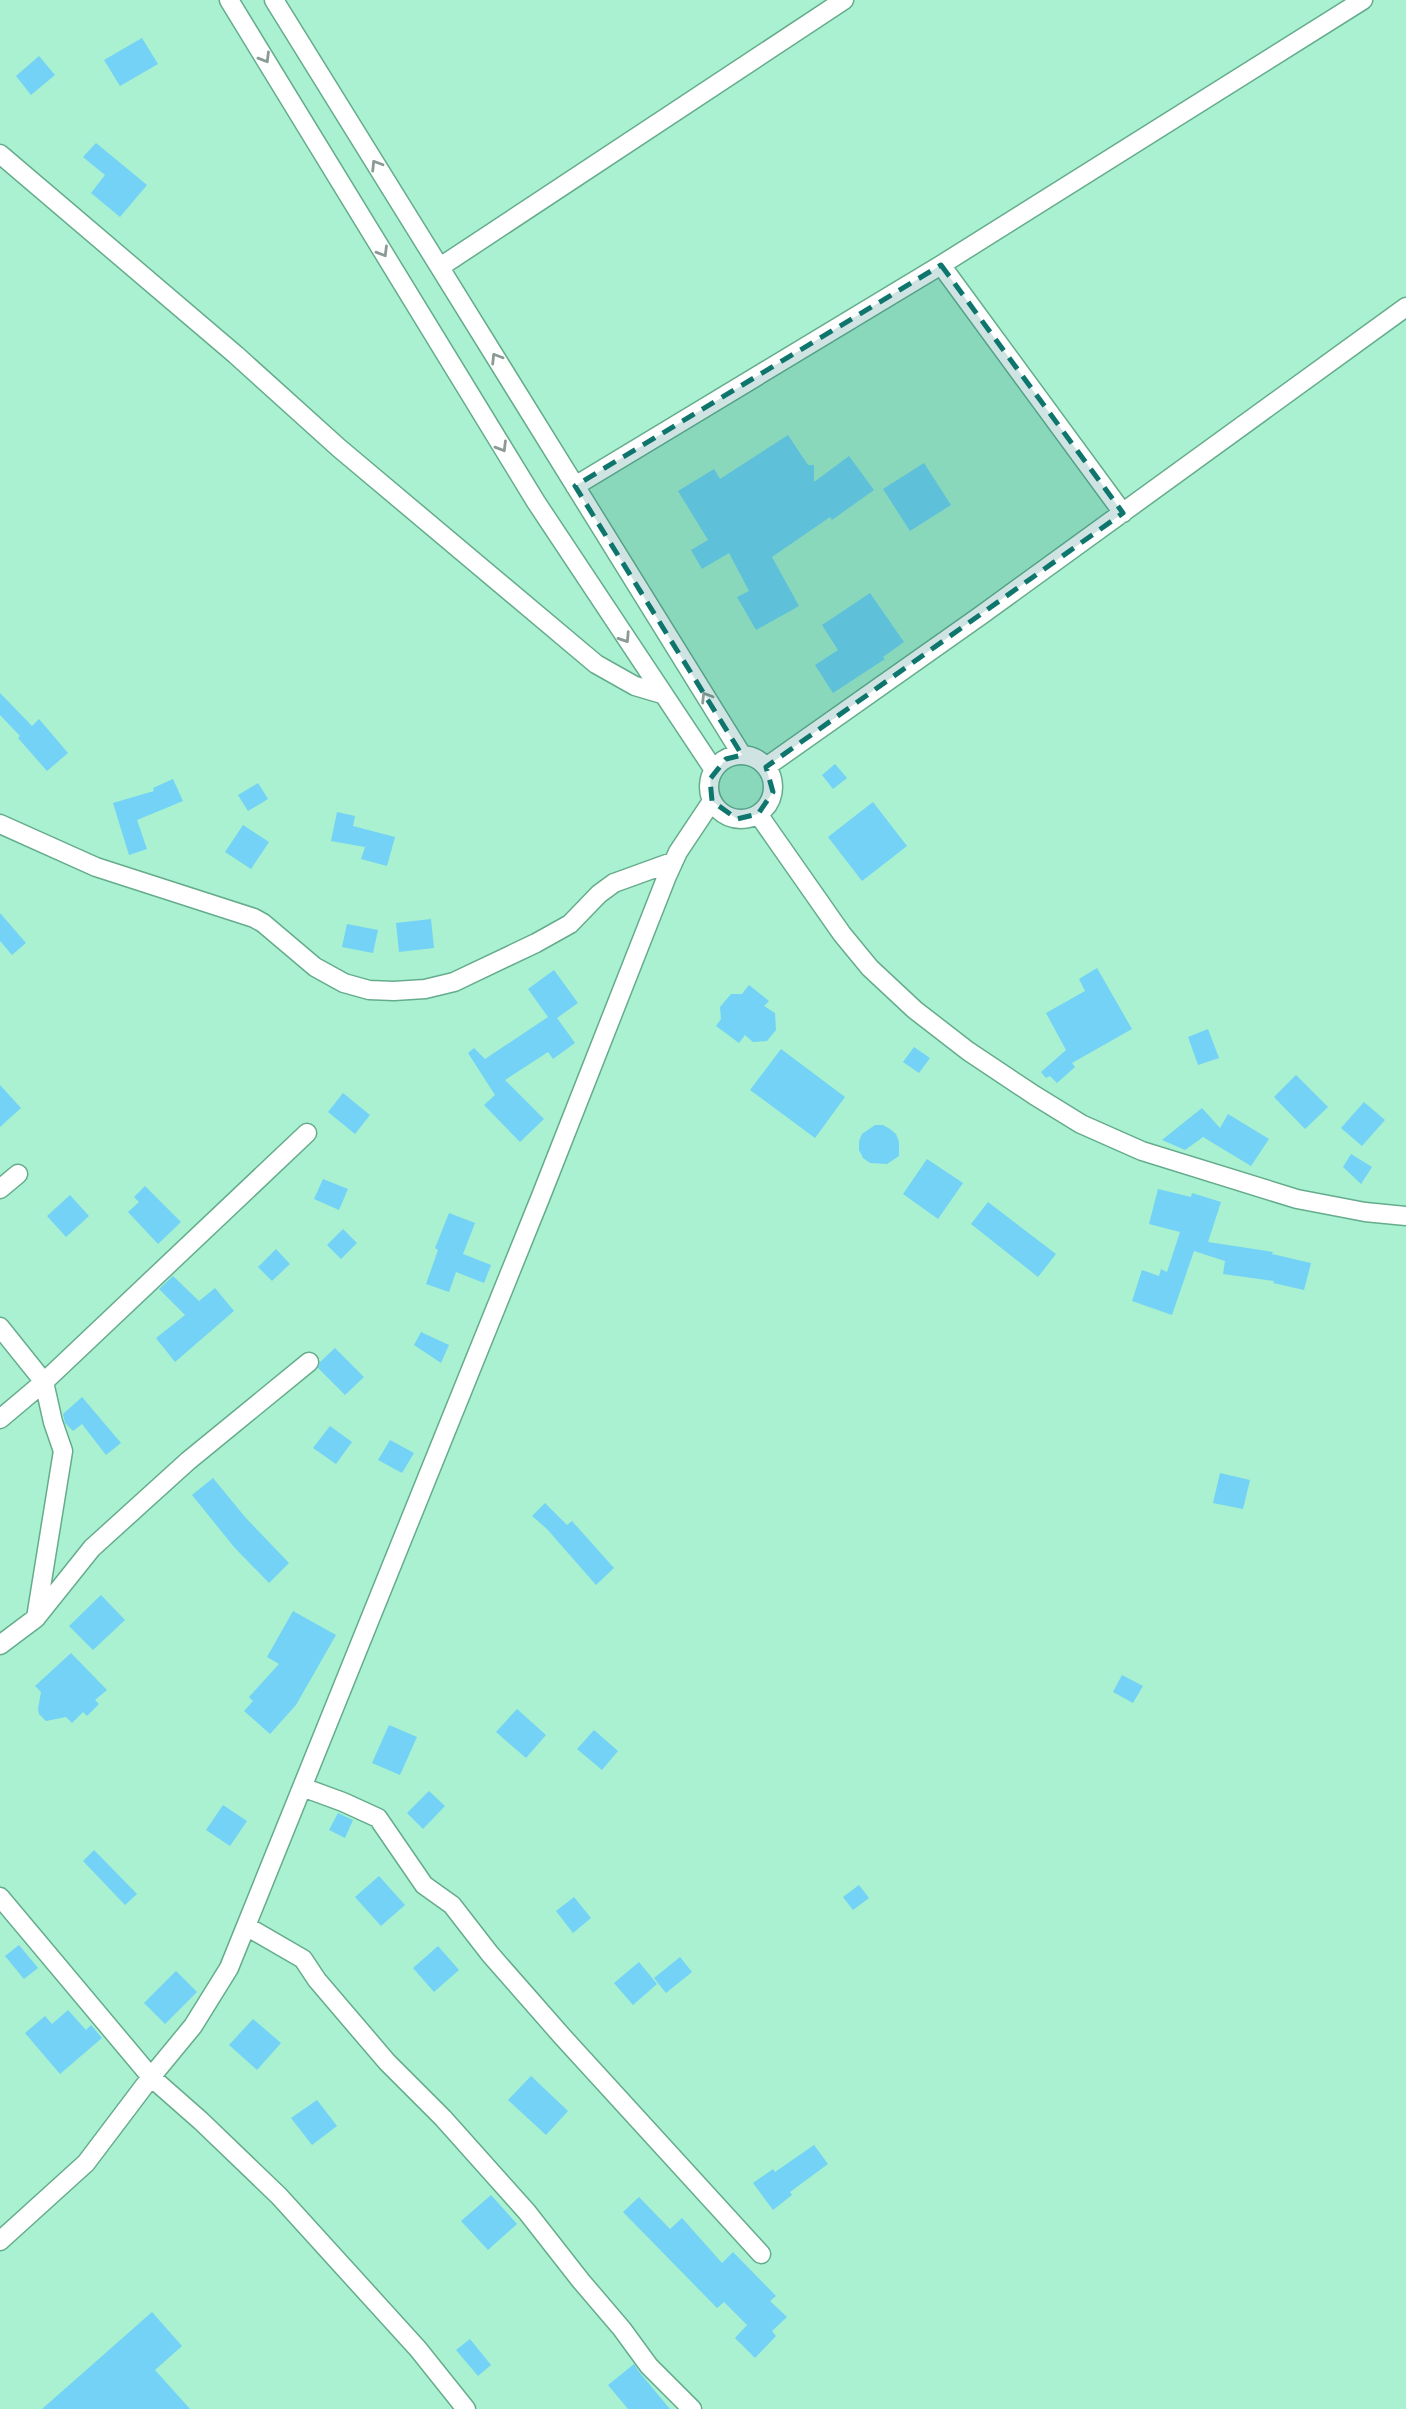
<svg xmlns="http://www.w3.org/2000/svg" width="1406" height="2409" viewBox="0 0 1406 2409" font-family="Poppins,sans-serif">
  <rect width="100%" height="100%" fill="#a9f1d0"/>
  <!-- building -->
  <path fill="#73d2f6" d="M142 38 158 64 120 86 104 60Z
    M39 56 55 75 31 95 16 76Z
    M96 143 147 185 120 217 91 193 105 175 83 157Z
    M788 435 808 465H814V482L849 456 874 490 832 520 830 517 772 557 799 606 756 630 737 597 749 591 729 553 702 569 691 550 708 540 678 491 714 469 720 479Z
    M924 463 951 505 910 531 883 489Z
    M870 593 904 642 883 657 885 659 833 693 815 665 838 650 822 625Z
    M0 693 32 726 39 719 68 753 47 771 18 738 20 736 0 715Z
    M835 764 847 778 833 789 822 775Z
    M173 779 183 801 137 820 147 849 129 855 113 803 154 791 153 788Z
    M258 783 268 799 248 811 238 795Z
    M873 802 907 846 862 881 828 837Z
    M337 812 355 816 353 826 395 837 387 866 361 859 365 847 331 841Z
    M243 825 269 842 251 869 225 852Z
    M0 913 26 943 12 955 0 941Z
    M431 919 434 948 399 952 396 923Z
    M347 924 378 930 373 953 342 947Z
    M1097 968 1132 1029 1072 1063 1075 1067 1057 1083 1050 1076 1046 1078 1041 1072 1066 1050 1046 1013 1085 991 1079 979Z
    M554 970 578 1003 557 1018 575 1043 553 1059 548 1052 505 1080 544 1119 520 1142 484 1105 495 1095 468 1053 474 1048 485 1059 548 1017 528 989Z
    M749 985 769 1001 764 1006 775 1013 776 1030 767 1041 753 1042 745 1035 739 1043 716 1026 721 1019 720 1007 731 994H742Z
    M1208 1029 1219 1058 1198 1065 1188 1037Z
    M914 1047 930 1058 919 1073 903 1062Z
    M781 1049 845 1097 815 1138 750 1090Z
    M1296 1075 1328 1107 1305 1129 1274 1097Z
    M0 1085 21 1108 0 1127Z
    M343 1093 370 1115 355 1134 328 1112Z
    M1364 1102 1385 1120 1362 1146 1341 1128Z
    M1202 1108 1220 1128 1228 1114 1269 1139 1251 1166 1203 1137 1185 1150 1162 1140Z
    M875 1125H883L890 1129 896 1134 899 1142V1156L887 1164 870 1163 863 1158 859 1150V1141L862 1134Z
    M1351 1154 1372 1167 1361 1184 1343 1167Z
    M927 1159 963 1183 938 1219 903 1194Z
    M323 1179 348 1189 339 1210 314 1199Z
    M145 1186 181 1222 158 1244 128 1212 139 1202 134 1197Z
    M1158 1189 1191 1197 1192 1193 1221 1202 1208 1242 1273 1252 1272 1254 1311 1263 1304 1290 1273 1283 1274 1281 1223 1274 1225 1261 1194 1251 1172 1315 1132 1301 1142 1270 1159 1276 1161 1269 1167 1272 1180 1232 1149 1224Z
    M70 1195 89 1216 66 1237 47 1216Z
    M988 1202 1056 1254 1038 1277 971 1224Z
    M449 1213 475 1223 463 1254 491 1265 484 1283 456 1272 449 1292 426 1284 438 1250 435 1248Z
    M343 1229 357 1243 341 1259 327 1245Z
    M276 1249 290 1264 272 1281 258 1267Z
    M173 1276 199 1301 215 1288 234 1311 175 1362 156 1338 185 1315 159 1289Z
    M421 1332 449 1345 441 1363 414 1345Z
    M335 1348 364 1377 345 1395 318 1368 320 1362Z
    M82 1397 121 1443 106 1455 82 1424 73 1431 65 1423 63 1414Z
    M330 1426 352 1442 336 1464 313 1448Z
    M390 1440 414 1453 402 1473 378 1460Z
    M1220 1473 1250 1480 1243 1509 1213 1503Z
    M213 1478 245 1517 289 1563 269 1583 234 1547 192 1495Z
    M545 1503 567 1525 572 1521 614 1568 596 1585 547 1529 532 1516Z
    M101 1595 125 1620 93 1650 69 1626Z
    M293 1611 336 1635 296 1705 270 1734 244 1711 253 1701 249 1697 279 1664 267 1657Z
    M71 1653 107 1690 95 1700 99 1704 87 1716 83 1712 72 1723 66 1717 46 1721 39 1714 38 1709 41 1692 35 1686Z
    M1122 1675 1143 1686 1133 1703 1113 1692Z
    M517 1709 546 1735 526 1758 496 1732Z
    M389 1725 417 1737 400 1775 372 1763Z
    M594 1730 618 1751 602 1770 577 1749Z
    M429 1791 445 1806 423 1829 407 1813Z
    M223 1805 247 1821 230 1846 206 1830Z
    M338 1813 353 1820 345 1838 329 1830Z
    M94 1850 137 1894 125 1905 83 1861Z
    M379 1876 405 1905 381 1926 355 1897Z
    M859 1885 869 1898 853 1910 843 1897Z
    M574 1897 591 1918 573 1933 556 1911Z
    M19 1945 38 1968 24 1979 5 1956Z
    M438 1946 459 1970 434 1992 413 1968Z
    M680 1957 692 1972 666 1993 654 1978Z
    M639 1962 657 1984 633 2005 614 1983Z
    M176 1971 197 1992 165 2024 144 2003Z
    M68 2010 86 2030 91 2025 102 2038 60 2074 25 2033 45 2016 52 2024Z
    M253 2019 281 2043 257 2070 229 2045Z
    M531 2076 568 2111 546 2135 508 2100Z
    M317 2100 337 2126 312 2145 291 2118Z
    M814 2145 828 2164 790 2192 792 2195 773 2210 753 2183 773 2169 775 2172Z
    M491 2195 517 2224 488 2250 461 2221Z
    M639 2197 670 2229 682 2218 722 2263 733 2252 776 2296 770 2301 787 2317 772 2331 776 2336 755 2358 735 2338 747 2325 724 2302 717 2308 623 2212Z
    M152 2312 182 2346 155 2370 190 2409H42Z
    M470 2339 491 2365 478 2376 456 2350Z
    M634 2364 640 2373 670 2409H628L608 2385Z"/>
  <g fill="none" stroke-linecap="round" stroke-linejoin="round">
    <defs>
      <path id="street" d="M229 0 536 502 714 770
        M274 0 742 755
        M0 154 236 355 339 448 596 664 635 686 662 694
        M941 265 1123 513
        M440 267 844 0
        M575 486 941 265 1363 0
        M709 787a32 32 0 1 1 64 0a32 32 0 1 1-64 0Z
        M766 767 980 616 1406 307
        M758 814 842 934 870 968 915 1010 968 1051 1034 1095 1081 1124 1142 1151 1297 1199 1365 1212 1406 1216
        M0 824 96 867 254 918 263 923 315 967 344 983 369 990 394 991 425 989 454 982 536 943 570 924 599 894 614 883 672 862
        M0 1189 18 1174
        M0 1327 44 1382 53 1422 63 1451 36 1618 0 1645
        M0 1419 44 1382 307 1133
        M36 1618 92 1548 188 1461 309 1362
        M302 1787 343 1802 378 1818 424 1885 452 1905 490 1954 561 2035 761 2254
        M0 1897 151 2077 201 2121 279 2196 418 2349 466 2409
        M246 1926 303 1959 317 1980 387 2062 443 2118 527 2212 581 2281 622 2329 649 2366 692 2409
        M0 2241 86 2163 151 2077 193 2026 229 1968 541 1196 667 876 678 852 712 801"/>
    </defs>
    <!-- street casing -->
    <use href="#street" stroke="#65ac8d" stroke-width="21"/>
    <!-- street -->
    <use href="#street" stroke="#fff" stroke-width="18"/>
  </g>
  <!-- one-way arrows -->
  <defs><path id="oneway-chevron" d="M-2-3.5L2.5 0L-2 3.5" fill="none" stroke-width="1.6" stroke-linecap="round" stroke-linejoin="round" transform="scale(1.75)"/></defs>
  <g stroke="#8b9a94">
    <use href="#oneway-chevron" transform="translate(265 58) rotate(59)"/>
    <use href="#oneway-chevron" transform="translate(376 165) rotate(-122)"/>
    <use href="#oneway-chevron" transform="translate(383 252) rotate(59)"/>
    <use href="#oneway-chevron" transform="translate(496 358) rotate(-122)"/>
    <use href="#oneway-chevron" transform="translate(502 447) rotate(59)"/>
    <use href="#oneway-chevron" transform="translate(625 638) rotate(57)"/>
    <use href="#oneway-chevron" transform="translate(706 697) rotate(-122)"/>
  </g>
  <!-- marked area -->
  <path fill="#0f766e" fill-opacity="0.2" stroke="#0f766e" stroke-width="5" stroke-dasharray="14 9" stroke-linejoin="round" d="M941 265 1123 513 766 767 773 792 758 814 737 819 712 801 710 779 726 759 742 755 575 486Z"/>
</svg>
